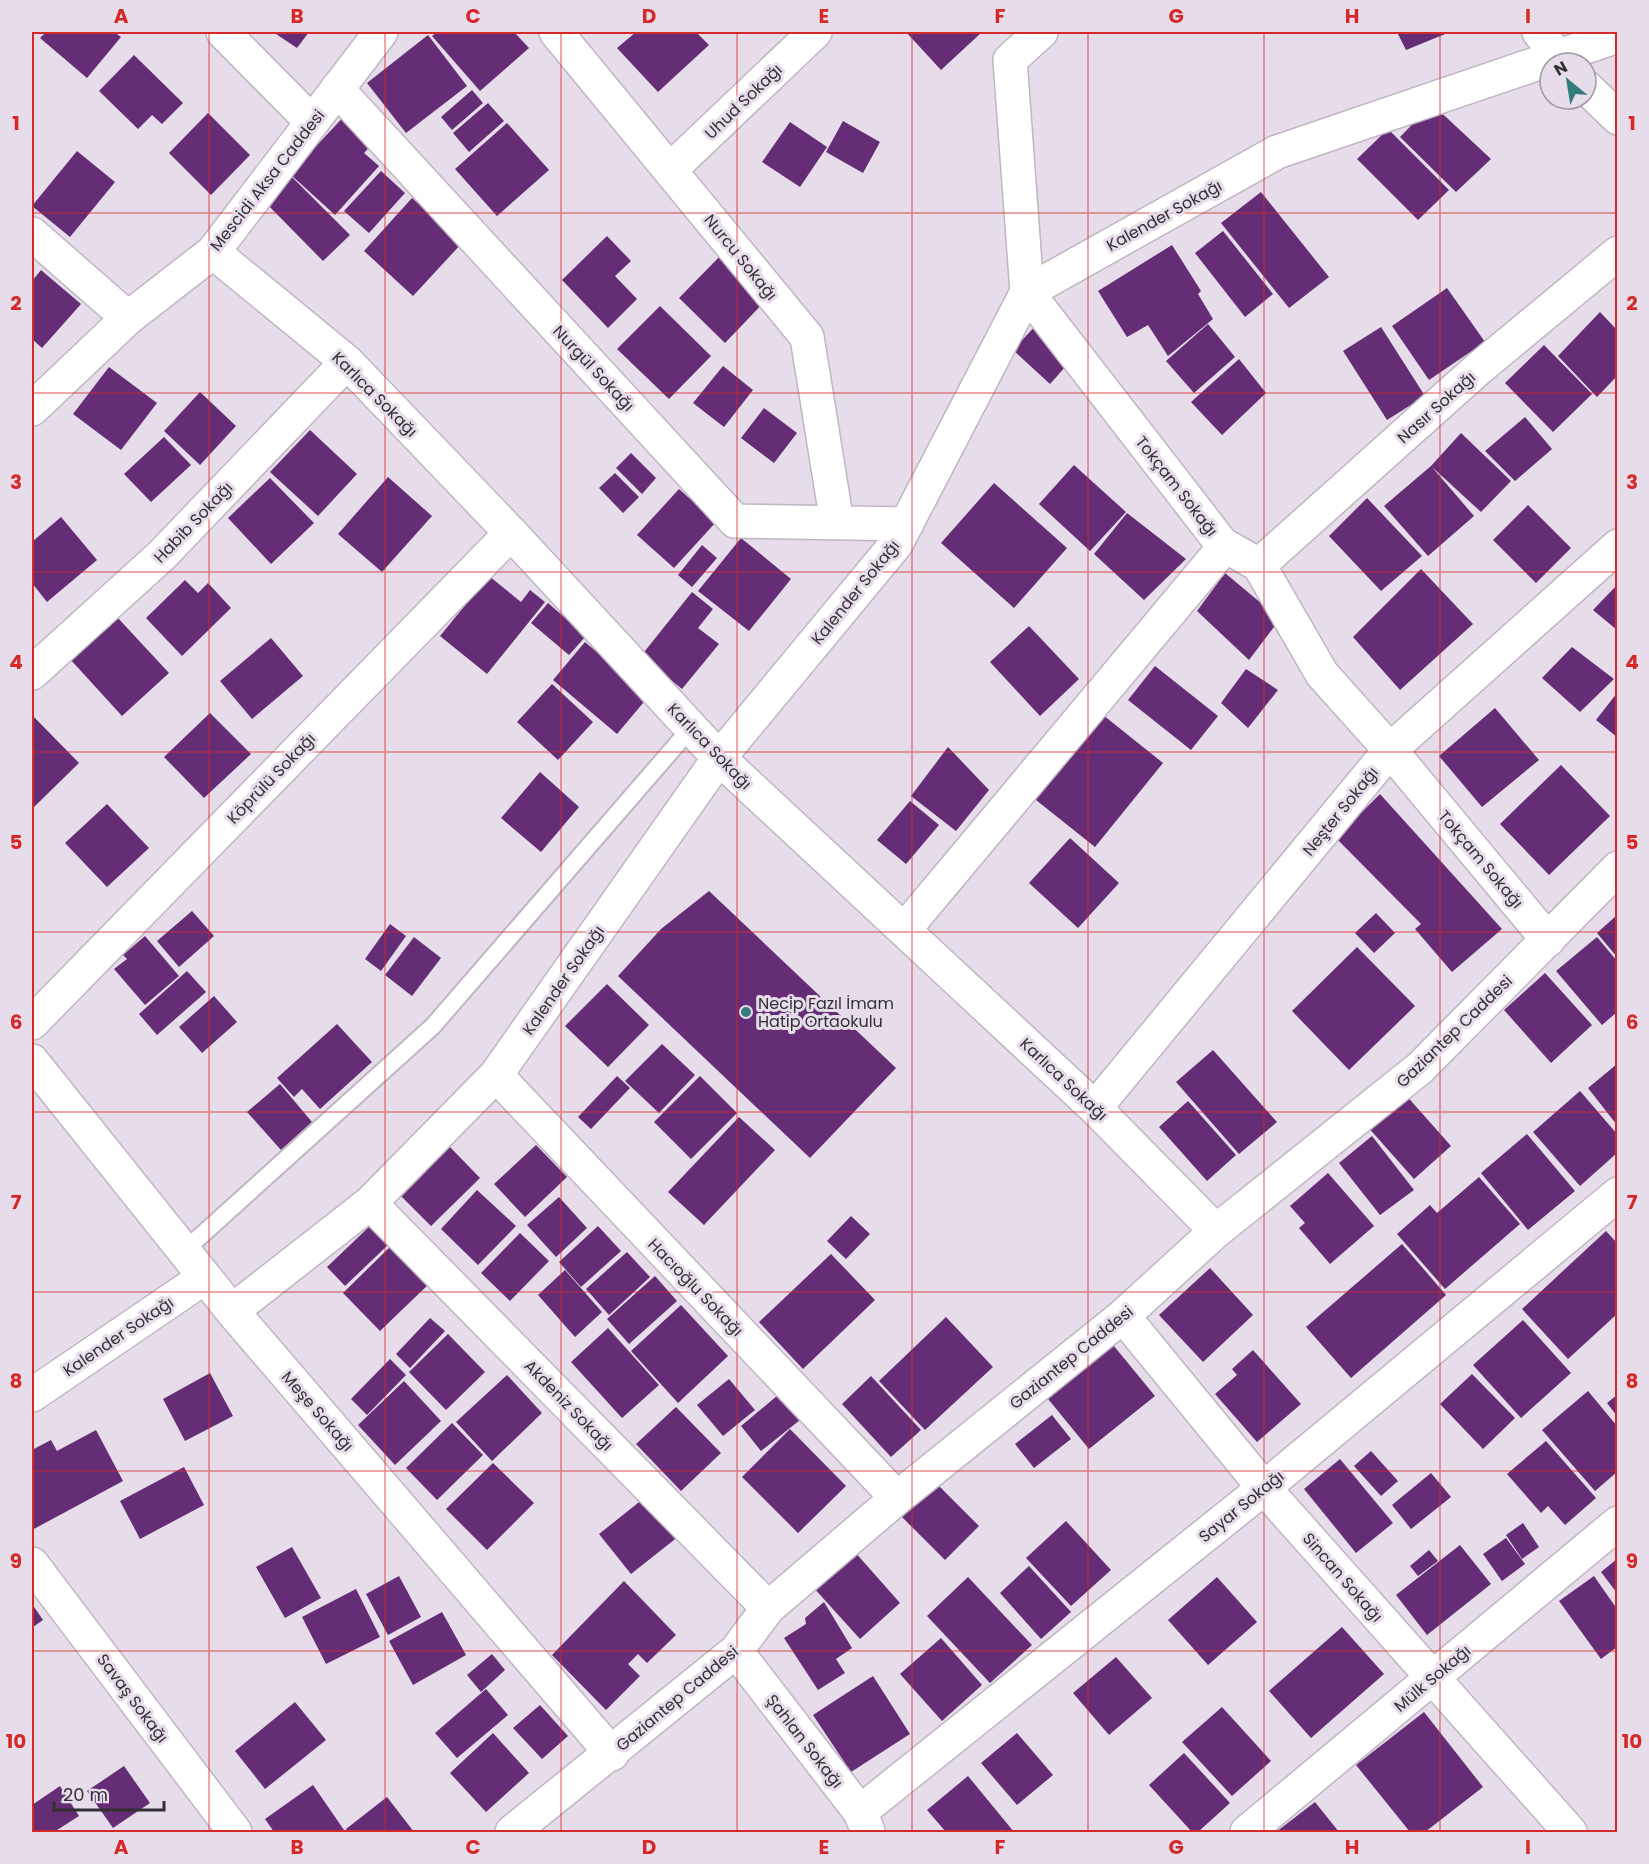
<svg xmlns="http://www.w3.org/2000/svg" width="1649" height="1864" viewBox="0 0 1649 1864" font-family="Poppins,sans-serif">
  <rect width="100%" height="100%" fill="#e7dcea"/>
  <!-- building -->
  <path fill="#642d75" d="M46 32H114L121 37 87 78 40 38Z
    M273 32H309L297 48Z
    M437 32H514L529 48 480 91 432 36Z
    M636 32H696L709 45 658 92 617 48Z
    M906 32H982L941 70Z
    M1397 32H1450L1406 50Z
    M428 35 467 86 406 133 367 83Z
    M134 55 183 103 162 124 152 115 138 129 99 91Z
    M472 90 483 103 452 130 441 117Z
    M488 103 504 121 469 152 453 133Z
    M1432 104 1491 159 1456 192 1400 137Z
    M350 110 379 137 364 153 379 166 335 215 290 174Z
    M208 113 250 155 211 195 169 153Z
    M843 121 880 142 863 173 826 152Z
    M790 122 827 147 800 187 762 162Z
    M507 123 549 170 497 216 455 169Z
    M1388 129 1449 190 1418 220 1357 159Z
    M77 151 115 182 70 237 32 206Z
    M286 171 350 235 323 261 260 197Z
    M381 171 405 193 369 233 344 211Z
    M1261 192 1329 277 1289 308 1221 223Z
    M412 198 462 243 413 296 364 251Z
    M1223 231 1273 294 1245 317 1195 253Z
    M607 236 631 261 615 276 637 299 608 328 562 280Z
    M1172 245 1201 291 1198 294 1213 319 1168 356 1148 325 1127 337 1098 291Z
    M724 252 769 297 725 343 679 298Z
    M41 270 81 304 42 348 32 339V281Z
    M1447 288 1485 342 1429 380 1392 326Z
    M660 306 711 356 669 399 617 349Z
    M1600 312 1617 330V376L1597 397 1558 356Z
    M1038 323 1075 356 1050 384 1013 350Z
    M1208 324 1235 357 1194 393 1166 361Z
    M1381 327 1425 396 1387 420 1343 351Z
    M1544 345 1592 394 1553 432 1505 383Z
    M1239 359 1266 393 1222 435 1191 402Z
    M723 366 753 390 724 427 693 403Z
    M109 367 157 403 121 450 73 414Z
    M200 392 236 426 200 465 164 431Z
    M764 408 797 433 774 463 741 438Z
    M1525 417 1552 449 1515 481 1485 451Z
    M310 430 357 474 318 516 270 472Z
    M1461 433 1511 481 1481 512 1432 467 1474 516 1428 556 1384 506 1431 466Z
    M164 437 191 465 151 502 124 474Z
    M631 453 656 478 642 494 616 468Z
    M1074 465 1126 512 1090 551 1039 504Z
    M615 473 639 497 623 513 599 488Z
    M388 477 432 516 382 572 338 534Z
    M270 478 314 523 271 564 228 518Z
    M994 483 1067 548 1014 608 941 543Z
    M679 489 716 522 674 568 637 535Z
    M1367 498 1422 556 1381 591 1329 536Z
    M1528 505 1571 548 1536 583 1493 540Z
    M1127 513 1186 559 1144 600 1094 554Z
    M61 517 97 560 47 602 32 583V542Z
    M741 538 791 579 749 631 698 591Z
    M702 545 717 558 692 587 678 575Z
    M1421 569 1473 624 1400 690 1353 637Z
    M1225 573 1280 619 1249 660 1197 611Z
    M489 576 521 602 530 590 545 602 487 674 440 636Z
    M185 580 198 593 208 583 231 608 182 656 146 618Z
    M1617 585V630L1593 610Z
    M692 592 713 609 698 628 719 644 682 689 641 656Z
    M548 603 586 636 569 655 531 623Z
    M117 617 169 673 122 716 70 659Z
    M1029 626 1079 679 1040 716 990 662Z
    M271 638 303 676 252 719 220 681Z
    M585 642 649 696 617 734 553 680Z
    M1572 647 1614 679 1580 712 1542 678Z
    M1155 666 1218 716 1191 750 1128 700Z
    M1246 669 1278 690 1248 728 1221 703Z
    M552 684 593 722 558 760 517 722Z
    M1617 693V737L1596 720Z
    M1093 707 1163 763 1095 847 1026 792Z
    M1495 708 1539 760 1482 807 1439 756Z
    M210 713 251 754 204 798 164 757Z
    M32 715 79 763 34 807 32 805Z
    M948 747 989 790 956 831 911 796Z
    M1561 765 1610 816 1549 875 1500 824Z
    M540 772 579 807 541 852 501 818Z
    M1380 794 1502 929 1452 972 1415 929 1421 924 1336 838Z
    M910 801 939 825 906 864 877 840Z
    M107 804 149 848 107 887 65 843Z
    M1070 838 1119 883 1078 928 1029 883Z
    M709 891 896 1068 810 1158 618 976 661 929Z
    M192 911 214 936 179 967 157 941Z
    M1376 913 1395 933 1374 953 1355 933Z
    M1617 915V957L1597 933Z
    M390 924 406 936 381 971 365 959Z
    M145 936 179 976 145 1005 114 969 127 959 123 955Z
    M414 937 441 958 412 996 385 975Z
    M1597 937 1617 961V1012L1602 1025 1556 971Z
    M1357 947 1415 1006 1349 1070 1292 1011Z
    M187 971 206 992 157 1035 139 1014Z
    M1545 973 1592 1025 1551 1063 1504 1010Z
    M607 984 649 1025 608 1067 565 1026Z
    M214 996 237 1022 202 1053 179 1027Z
    M337 1024 372 1062 320 1109 302 1089 294 1097 277 1078Z
    M662 1044 695 1075 659 1113 625 1081Z
    M1213 1050 1277 1122 1239 1154 1176 1082Z
    M1617 1064V1125L1588 1088Z
    M617 1076 630 1088 591 1129 578 1117Z
    M700 1076 737 1113 691 1159 654 1122Z
    M280 1084 312 1122 281 1150 247 1112Z
    M1580 1091 1617 1134V1153L1580 1186 1533 1132Z
    M1404 1093 1451 1146 1414 1179 1367 1126Z
    M1188 1101 1236 1155 1207 1181 1159 1127Z
    M739 1117 775 1150 704 1225 668 1192Z
    M1527 1134 1575 1191 1528 1230 1481 1173Z
    M1372 1136 1414 1190 1380 1215 1339 1163Z
    M536 1145 567 1177 525 1217 494 1184Z
    M450 1147 480 1178 431 1226 400 1195Z
    M1328 1173 1374 1226 1330 1264 1299 1228 1305 1223 1290 1206Z
    M1479 1177 1520 1224 1445 1289 1397 1234 1430 1205 1437 1213Z
    M477 1190 516 1226 478 1265 441 1229Z
    M559 1197 587 1228 556 1257 527 1225Z
    M851 1216 870 1234 846 1259 827 1241Z
    M372 1224 390 1243 345 1286 327 1267Z
    M598 1226 621 1251 581 1287 559 1262Z
    M1606 1231 1617 1243V1314L1568 1359 1522 1309Z
    M520 1233 549 1261 510 1301 481 1273Z
    M395 1242 432 1281 380 1331 343 1293Z
    M1402 1244 1446 1295 1351 1378 1306 1327Z
    M627 1252 650 1277 609 1315 586 1289Z
    M831 1254 875 1300 803 1369 759 1322Z
    M1210 1268 1253 1315 1203 1362 1159 1315Z
    M565 1270 602 1312 575 1337 538 1295Z
    M655 1276 677 1301 629 1344 607 1319Z
    M681 1305 728 1356 678 1403 631 1351Z
    M946 1317 993 1367 925 1430 879 1381Z
    M430 1318 445 1331 410 1368 396 1354Z
    M1523 1320 1571 1373 1521 1418 1473 1365Z
    M608 1328 659 1385 622 1418 571 1362Z
    M448 1334 485 1372 446 1410 409 1372Z
    M1109 1340 1155 1396 1089 1449 1044 1394Z
    M1253 1350 1301 1404 1257 1442 1215 1394 1237 1375 1232 1369Z
    M390 1359 406 1375 367 1415 351 1399Z
    M210 1373 233 1416 185 1441 163 1399Z
    M1472 1374 1515 1418 1483 1449 1440 1404Z
    M507 1375 542 1413 492 1461 456 1422Z
    M871 1376 921 1430 891 1457 842 1404Z
    M729 1379 755 1410 723 1436 697 1405Z
    M404 1381 441 1421 395 1465 358 1425Z
    M784 1390 805 1416 761 1451 741 1426Z
    M1588 1391 1617 1426V1472L1595 1491 1542 1430Z
    M1617 1395V1416L1607 1403Z
    M676 1407 721 1453 681 1491 636 1444Z
    M1052 1415 1071 1439 1034 1468 1015 1444Z
    M452 1423 483 1455 437 1500 406 1468Z
    M790 1429 846 1486 798 1533 742 1477Z
    M96 1430 123 1481 32 1530V1450L51 1440 57 1451Z
    M1546 1441 1596 1498 1565 1525 1548 1506 1541 1513 1507 1474Z
    M1371 1451 1398 1481 1381 1496 1354 1466Z
    M1340 1459 1393 1523 1356 1553 1304 1489Z
    M493 1463 534 1503 487 1550 446 1509Z
    M184 1467 204 1505 140 1539 120 1501Z
    M1431 1473 1451 1497 1411 1529 1392 1505Z
    M932 1479 979 1526 945 1560 898 1513Z
    M648 1495 679 1536 631 1574 599 1534Z
    M1066 1521 1111 1570 1071 1606 1026 1558Z
    M1523 1523 1539 1547 1522 1559 1506 1535Z
    M1506 1538 1525 1564 1502 1581 1483 1554Z
    M1460 1545 1491 1584 1427 1635 1396 1595Z
    M292 1547 321 1598 285 1618 256 1567Z
    M1429 1550 1438 1561 1418 1576 1410 1566Z
    M854 1551 900 1603 860 1639 813 1587Z
    M1617 1559V1593L1601 1572Z
    M1029 1566 1071 1612 1041 1639 1000 1593Z
    M399 1576 421 1617 388 1635 366 1594Z
    M1594 1576 1617 1609V1647L1601 1659 1559 1601Z
    M968 1577 1032 1645 990 1683 927 1616Z
    M1217 1577 1257 1622 1208 1665 1168 1620Z
    M624 1581 676 1635 647 1663 638 1654 628 1664 640 1676 606 1710 552 1655Z
    M356 1589 380 1637 326 1664 302 1617Z
    M824 1602 852 1648 836 1659 845 1673 818 1690 784 1638 806 1624 805 1618Z
    M32 1604 43 1620 33 1627 32 1625Z
    M442 1612 466 1655 413 1685 389 1641Z
    M1342 1627 1384 1674 1311 1738 1269 1691Z
    M941 1638 982 1685 942 1721 900 1674Z
    M492 1654 505 1670 481 1692 467 1675Z
    M1116 1657 1152 1698 1109 1735 1073 1693Z
    M873 1676 910 1734 851 1772 813 1715Z
    M486 1689 508 1715 457 1758 435 1733Z
    M295 1702 326 1740 265 1789 235 1751Z
    M540 1705 568 1736 542 1759 513 1728Z
    M1222 1707 1271 1761 1232 1796 1182 1742Z
    M1424 1712 1483 1787 1425 1832H1410L1356 1765Z
    M493 1733 529 1773 486 1812 450 1773Z
    M1017 1733 1053 1775 1017 1805 981 1763Z
    M1184 1753 1230 1803 1198 1832H1192L1149 1785Z
    M124 1766 150 1803 113 1828 87 1791Z
    M968 1776 1014 1832H946L927 1810Z
    M313 1785 344 1830 340 1832H274L265 1819Z
    M60 1786 79 1816 54 1832H32V1805Z
    M387 1797 414 1832H348L346 1829Z
    M1315 1802 1339 1832H1276Z"/>
  <g fill="none" stroke-linecap="round" stroke-linejoin="round">
    <defs>
      <path id="lane" d="M184 1251 433 1026 691 728"/>
      <path id="street" d="M223 32 312 122
        M556 32 807 337 837 523
        M1041 32 1010 60 1027 292 1222 544 1259 565 1322 674 1390 750 1548 940
        M1539 32 1562 63
        M1586 87 1618 118
        M337 89 735 521 907 524
        M670 170 815 32
        M32 234 128 318
        M213 252 347 362 511 533 719 758 1095 1108 1216 1231
        M1259 565 1478 369 1618 253
        M32 673 162 555 347 362
        M904 930 1225 546
        M32 1023 511 533
        M32 1061 232 1311 612 1754
        M496 1075 897 1498
        M1095 1108 1390 750 1618 546
        M370 1203 768 1608
        M232 1311 370 1203 496 1075 719 758 896 544 1027 292 1277 152 1618 36
        M1123 1316 1264 1488 1570 1832
        M32 1395 205 1277
        M32 1564 235 1832
        M736 1651 860 1812 868 1831
        M860 1812 1264 1488 1618 1194
        M512 1832 736 1651 768 1608 897 1498 1123 1316 1216 1231 1420 1068 1618 868
        M1247 1832 1618 1523"/>
      <path id="secondary" d="M32 409 128 318 213 252 381 32"/>
    </defs>
    <!-- lane casing -->
    <use href="#lane" stroke="#c0b5c3" stroke-width="20"/>
    <!-- street casing -->
    <use href="#street" stroke="#c0b5c3" stroke-width="36"/>
    <!-- secondary casing -->
    <use href="#secondary" stroke="#c0b5c3" stroke-width="36"/>
    <!-- lane -->
    <use href="#lane" stroke="#fff" stroke-width="16"/>
    <!-- street -->
    <use href="#street" stroke="#fff" stroke-width="33"/>
    <!-- secondary -->
    <use href="#secondary" stroke="#fff" stroke-width="33"/>
  </g>
  <!-- grid -->
  <path fill="none" stroke="#d62828" stroke-width="1.5" stroke-opacity="0.55" d="M209 32V1832M385 32V1832M561 32V1832M737 32V1832M912 32V1832M1088 32V1832M1264 32V1832M1440 32V1832M32 213H1618M32 393H1618M32 572H1618M32 752H1618M32 932H1618M32 1112H1618M32 1292H1618M32 1471H1618M32 1651H1618"/>
  <!-- markers -->
  <circle fill="#357d7c" stroke="#e7dcea" stroke-width="2" cx="746" cy="1012" r="6"/>
  <g text-anchor="middle" stroke-width="6" stroke-linejoin="round" paint-order="stroke">
    <!-- street labels -->
    <g font-size="16" fill="#332f34" stroke="#e7dcea">
      <text transform="translate(743 101) rotate(-44)" y="6">Uhud Sokağı</text>
      <text transform="translate(267 180) rotate(-52)" y="6">Mescidi Aksa Caddesi</text>
      <text transform="translate(1164 215) rotate(-29)" y="6">Kalender Sokağı</text>
      <text transform="translate(741 257) rotate(51)" y="6">Nurcu Sokağı</text>
      <text transform="translate(594 368) rotate(47)" y="6">Nurgül Sokağı</text>
      <text transform="translate(375 394) rotate(45)" y="6">Karlıca Sokağı</text>
      <text transform="translate(1436 407) rotate(-42)" y="6">Nasır Sokağı</text>
      <text transform="translate(1177 486) rotate(52)" y="6">Tokçam Sokağı</text>
      <text transform="translate(193 522) rotate(-46)" y="6">Habib Sokağı</text>
      <text transform="translate(855 592) rotate(-51)" y="6">Kalender Sokağı</text>
      <text transform="translate(710 746) rotate(46)" y="6">Karlıca Sokağı</text>
      <text transform="translate(271 778) rotate(-46)" y="6">Köprülü Sokağı</text>
      <text transform="translate(1340 811) rotate(-51)" y="6">Neşter Sokağı</text>
      <text transform="translate(1481 859) rotate(50)" y="6">Tokçam Sokağı</text>
      <text transform="translate(563 980) rotate(-55)" y="6">Kalender Sokağı</text>
      <text transform="translate(1454 1031) rotate(-44)" y="6">Gaziantep Caddesi</text>
      <text transform="translate(1064 1079) rotate(43)" y="6">Karlıca Sokağı</text>
      <text transform="translate(696 1287) rotate(46)" y="6">Hacıoğlu Sokağı</text>
      <text transform="translate(118 1336) rotate(-34)" y="6">Kalender Sokağı</text>
      <text transform="translate(1071 1357) rotate(-39)" y="6">Gaziantep Caddesi</text>
      <text transform="translate(569 1405) rotate(46)" y="6">Akdeniz Sokağı</text>
      <text transform="translate(318 1411) rotate(49)" y="6">Meşe Sokağı</text>
      <text transform="translate(1241 1506) rotate(-39)" y="6">Sayar Sokağı</text>
      <text transform="translate(1343 1577) rotate(49)" y="6">Sincan Sokağı</text>
      <text transform="translate(1432 1678) rotate(-40)" y="6">Mülk Sokağı</text>
      <text transform="translate(133 1698) rotate(53)" y="6">Savaş Sokağı</text>
      <text transform="translate(677 1698) rotate(-40)" y="6">Gaziantep Caddesi</text>
      <text transform="translate(805 1741) rotate(52)" y="6">Şahlan Sokağı</text>
    </g>
    <!-- poi labels -->
    <g font-size="16" fill="#332f34" stroke="#e7dcea" text-anchor="start">
      <text x="758" y="1009">Necip Fazıl İmam<tspan x="758" dy="18">Hatip Ortaokulu</tspan></text>
    </g>
  </g>
  <!-- border -->
  <rect width="1649" height="1864" fill="none" stroke="#e7dcea" stroke-width="66"/>
  <!-- north arrow -->
  <g transform="translate(1568 81) rotate(330)"><circle r="28" fill="#e7dcea" stroke="#9f97a1" stroke-width="1.5"/>
  <path d="M0-4.5L10 22L0 15L-10 22Z" fill="#357d7c"/>
  <text y="-9" font-size="16" font-weight="bold" text-anchor="middle" fill="#332f34">N</text>
  </g>
  <!-- scale -->
  <path d="M54 1801v9h110v-9" fill="none" stroke="#332f34" stroke-width="3"/>
  <text x="63" y="1801" font-size="18" fill="#332f34" stroke="#e7dcea" stroke-width="4.5" paint-order="stroke">20 m</text>
  <rect x="33" y="33" width="1583" height="1798" fill="none" stroke="#d62828" stroke-width="2"/>
  <g font-size="20" text-anchor="middle" font-weight="bold" fill="#d62828">
    <text x="121" y="23">A</text>
    <text x="297" y="23">B</text>
    <text x="473" y="23">C</text>
    <text x="649" y="23">D</text>
    <text x="824" y="23">E</text>
    <text x="1000" y="23">F</text>
    <text x="1176" y="23">G</text>
    <text x="1352" y="23">H</text>
    <text x="1528" y="23">I</text>
    <text x="16" y="130">1</text>
    <text x="1632" y="130">1</text>
    <text x="16" y="310">2</text>
    <text x="1632" y="310">2</text>
    <text x="16" y="489">3</text>
    <text x="1632" y="489">3</text>
    <text x="16" y="669">4</text>
    <text x="1632" y="669">4</text>
    <text x="16" y="849">5</text>
    <text x="1632" y="849">5</text>
    <text x="16" y="1029">6</text>
    <text x="1632" y="1029">6</text>
    <text x="16" y="1209">7</text>
    <text x="1632" y="1209">7</text>
    <text x="16" y="1388">8</text>
    <text x="1632" y="1388">8</text>
    <text x="16" y="1568">9</text>
    <text x="1632" y="1568">9</text>
    <text x="16" y="1748">10</text>
    <text x="1632" y="1748">10</text>
    <text x="121" y="1854">A</text>
    <text x="297" y="1854">B</text>
    <text x="473" y="1854">C</text>
    <text x="649" y="1854">D</text>
    <text x="824" y="1854">E</text>
    <text x="1000" y="1854">F</text>
    <text x="1176" y="1854">G</text>
    <text x="1352" y="1854">H</text>
    <text x="1528" y="1854">I</text>
  </g>
</svg>
